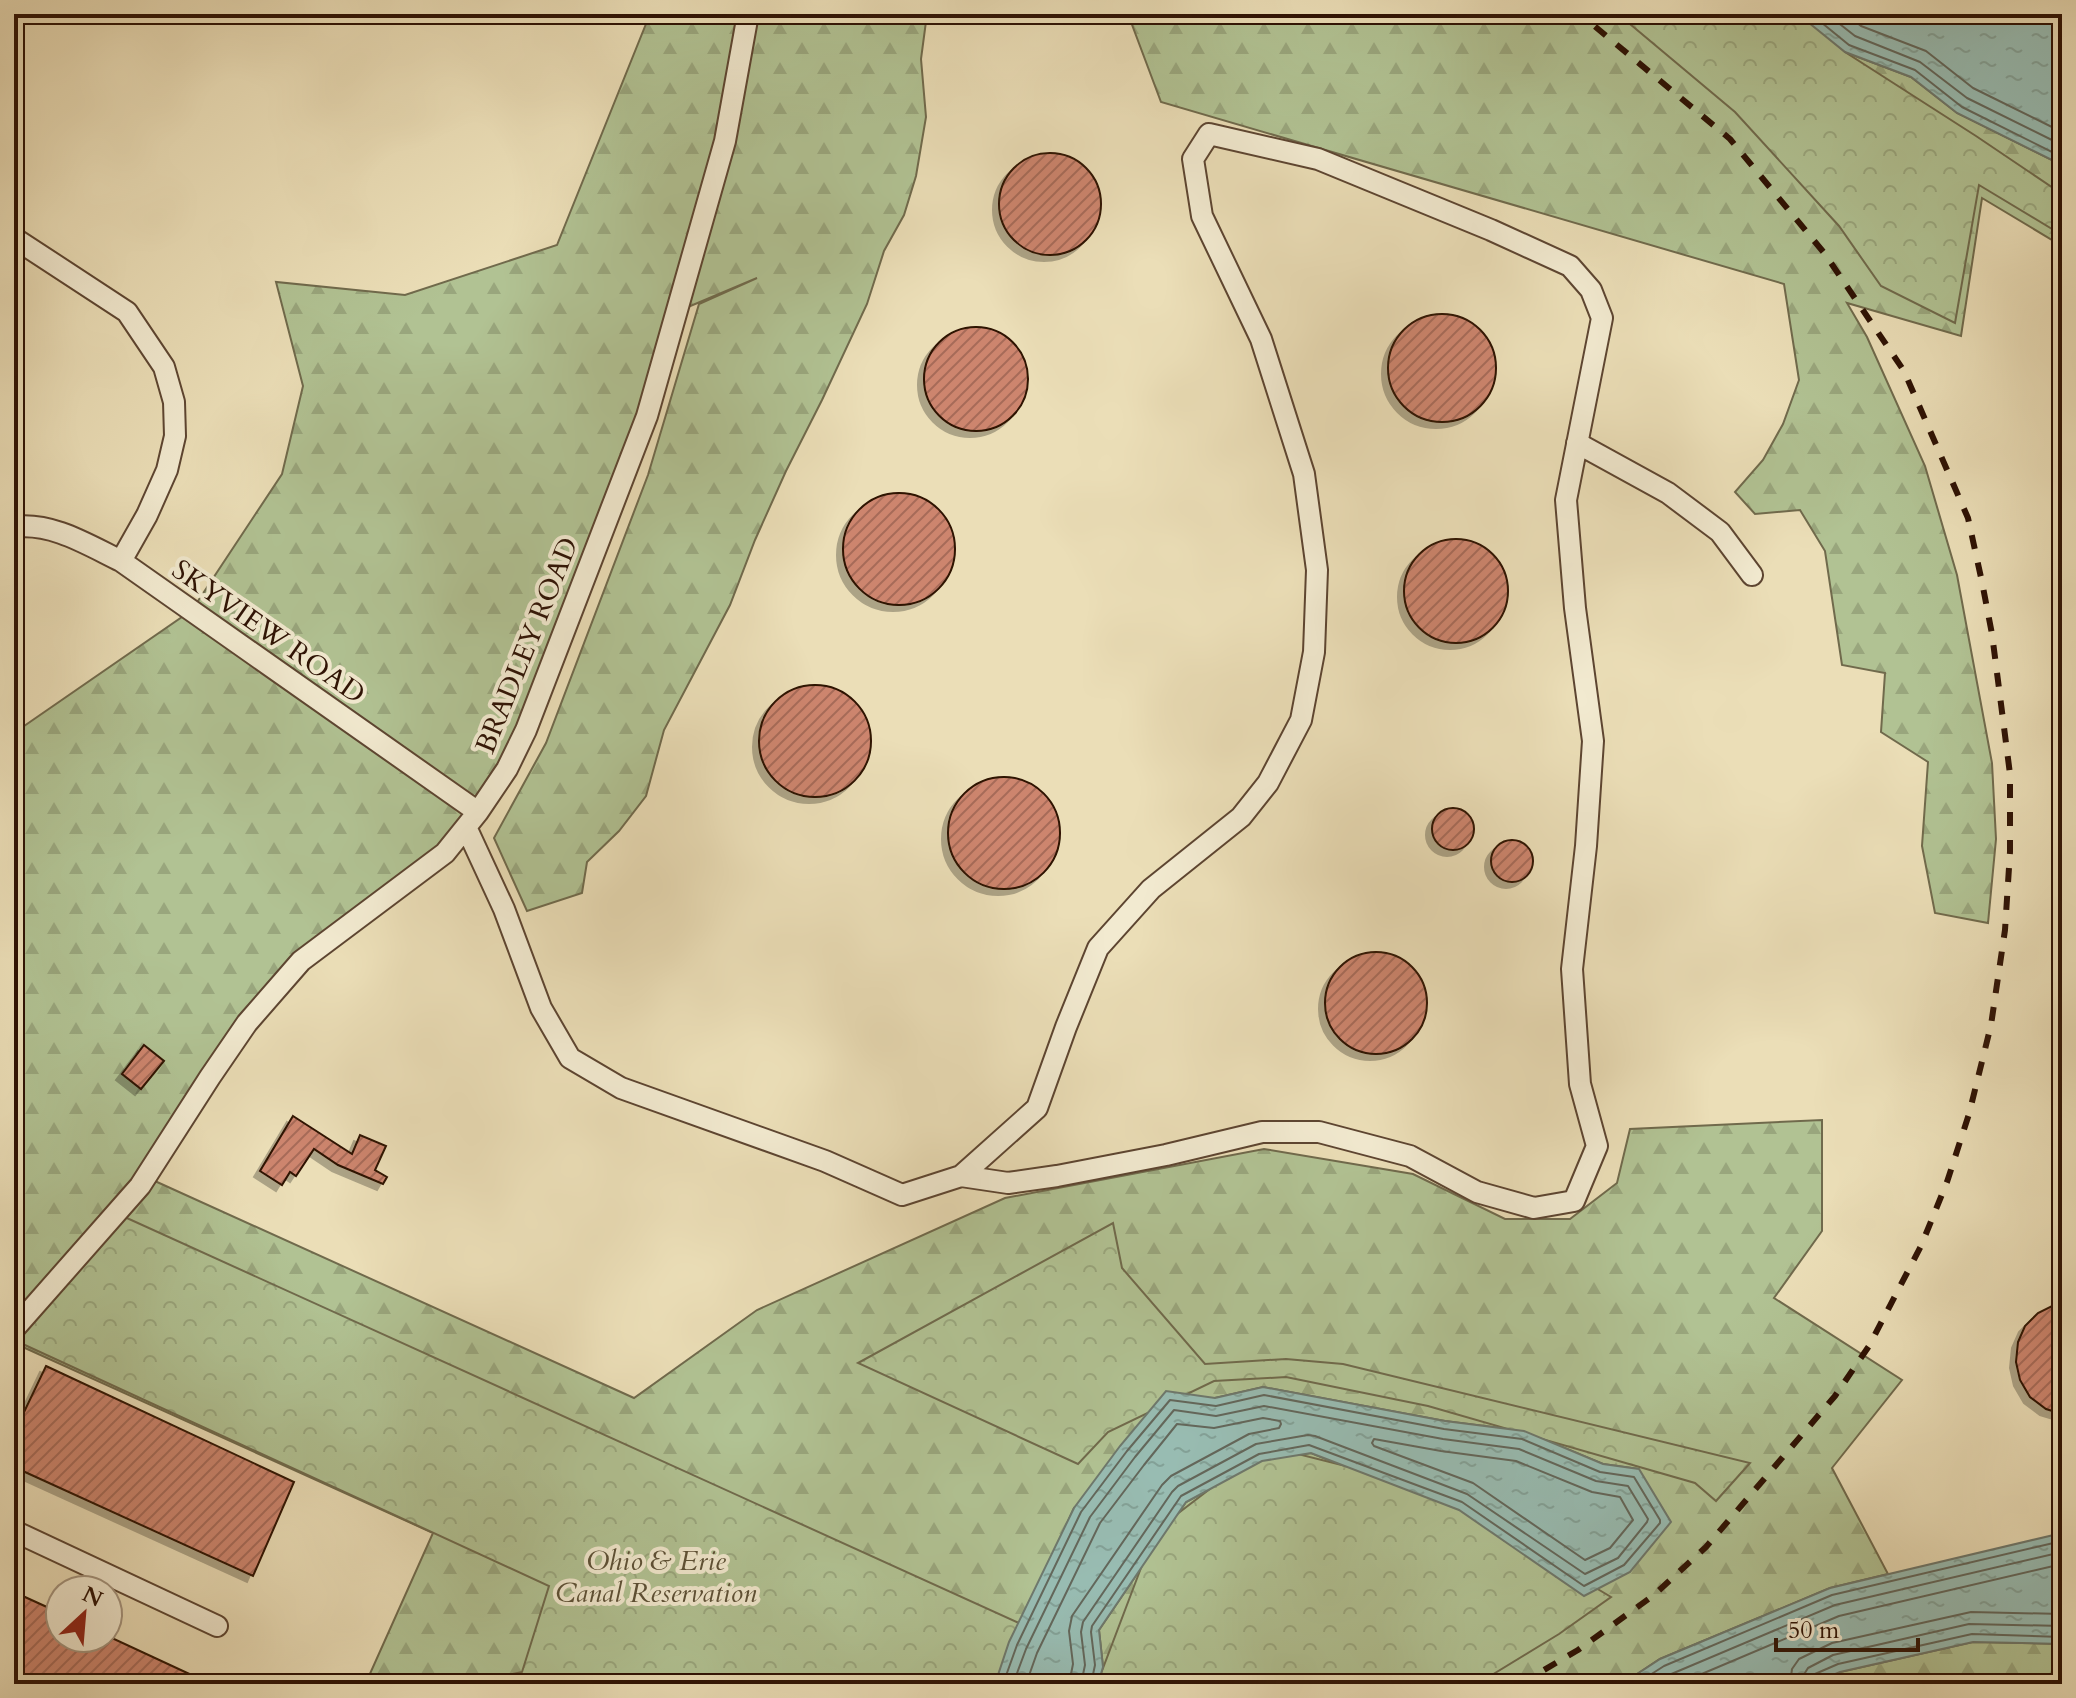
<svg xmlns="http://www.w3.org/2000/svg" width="2076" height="1698" viewBox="0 0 2076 1698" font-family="Cardo,serif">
  <defs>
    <pattern id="forest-firs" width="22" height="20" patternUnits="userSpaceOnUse" patternTransform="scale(2)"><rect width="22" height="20" fill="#b1c293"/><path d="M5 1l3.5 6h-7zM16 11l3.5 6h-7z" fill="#99a67d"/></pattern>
    <pattern id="park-crowns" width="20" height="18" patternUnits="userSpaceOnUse" patternTransform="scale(2)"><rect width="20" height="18" fill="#b1c293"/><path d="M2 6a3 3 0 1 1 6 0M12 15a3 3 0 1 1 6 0" fill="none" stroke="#99a67d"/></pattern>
    <pattern id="water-ripples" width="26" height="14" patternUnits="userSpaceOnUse" patternTransform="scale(2)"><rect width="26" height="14" fill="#98bcb2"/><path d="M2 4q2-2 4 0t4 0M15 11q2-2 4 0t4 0" fill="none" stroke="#83a197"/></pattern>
    <pattern id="building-hatch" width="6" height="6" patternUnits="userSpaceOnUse" patternTransform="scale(2)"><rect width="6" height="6" fill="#cd856e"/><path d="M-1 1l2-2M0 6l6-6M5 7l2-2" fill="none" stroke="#a76b58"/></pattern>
    <filter id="shadow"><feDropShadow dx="-6" dy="6" stdDeviation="0" flood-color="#0004"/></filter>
  </defs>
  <rect width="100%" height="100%" fill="#ebdeb7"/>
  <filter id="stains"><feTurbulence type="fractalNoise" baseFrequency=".0025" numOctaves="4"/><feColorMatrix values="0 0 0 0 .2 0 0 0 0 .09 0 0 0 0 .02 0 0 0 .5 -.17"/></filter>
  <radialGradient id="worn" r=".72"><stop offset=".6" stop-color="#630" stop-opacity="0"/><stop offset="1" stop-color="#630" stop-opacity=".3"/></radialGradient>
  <!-- forest -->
  <path fill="url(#forest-firs)" stroke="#706a4c" stroke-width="2" d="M650 14H927L921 59 926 117 916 176 904 215 884 251 867 304 822 400 786 471 755 540 730 605 664 730 646 796 619 831 587 862 582 893 527 911 494 838 546 743 648 475 699 304 757 278 676 312 526 730 445 853 301 961 146 1177 634 1398 757 1310 1005 1198 1264 1149 1413 1174 1505 1219H1570L1617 1183 1630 1129 1822 1120V1231L1774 1298 1902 1380 1832 1468 1888 1574 1830 1588 1660 1659 1622 1684H1098L1103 1667 1099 1630 1186 1502 1262 1461 1311 1453 1376 1479 1639 1469 1603 1464 1524 1431 1445 1421 1263 1387 1215 1398 1074 1508 994 1684H355L369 1676 433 1533 14 1343V733L192 610 282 474 303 386 276 282 405 295 557 245Z
    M1128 14H1798L1845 52 1911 77 1957 113 2062 165V246L1982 198 1961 336 1847 303 1867 337 1925 466 1957 575 1992 763 1996 839 1988 923 1935 913 1922 846 1928 762 1881 732 1885 673 1842 665 1825 551 1800 510 1755 514 1735 492 1763 460 1783 424 1799 380 1784 284 1161 102Z
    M1973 1642 2062 1644V1684H1813L1840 1672Z"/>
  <!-- park -->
  <path fill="url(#park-crowns)" stroke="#706a4c" stroke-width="2" d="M1618 14H1804L1845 52 1976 136 2062 194V235L1979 185 1955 323 1881 286 1839 226 1735 112Z
    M107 1209 1063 1643 1049 1684H465L522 1672 549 1586 14 1340V1331Z
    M1113 1223 1122 1268 1205 1364 1286 1359 1343 1364 1750 1463 1716 1501 1695 1483 1428 1406 1286 1377 1214 1381 1108 1432 1078 1464 858 1363Z
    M1266 1446 1425 1486 1611 1597 1559 1634 1477 1684H1097L1155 1531Z"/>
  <!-- water -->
  <path fill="url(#water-ripples)" stroke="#6e786c" stroke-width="2" d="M1798 14H2062V165L1957 113 1911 77 1845 52Z
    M1263 1387 1445 1421 1524 1431 1603 1464 1639 1469 1671 1522 1630 1572 1584 1596 1459 1510 1311 1453 1262 1461 1186 1502 1099 1630 1103 1667 1098 1684H995L1009 1642 1074 1508 1120 1446 1166 1391 1215 1398Z
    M2062 1533V1644L1973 1642 1840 1672 1812 1684H1622L1660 1659 1830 1588Z"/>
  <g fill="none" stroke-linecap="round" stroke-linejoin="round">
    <!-- shore -->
    <path stroke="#63675b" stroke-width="2" d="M1811 14 1849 45 1915 70 1962 107 2062 157
      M1827 14 1855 36 1920 62 1967 98 2062 145
      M1846 14 1861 26 1926 51 1973 88 2062 132
      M1374 1439 1441 1451 1516 1461 1592 1492 1620 1497 1633 1520 1610 1548 1585 1560 1473 1483 1374 1446 1372 1443Z
      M1003 1684 1017 1645 1081 1512 1127 1451 1170 1400 1216 1406 1264 1395 1444 1429 1522 1439 1600 1472 1634 1477 1660 1520V1523L1624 1565 1584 1586 1462 1502 1309 1445 1259 1454 1181 1496 1092 1626 1091 1632 1095 1665 1091 1684
      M1013 1684 1026 1649 1090 1517 1135 1457 1174 1410 1216 1416 1264 1406 1443 1439 1519 1449 1596 1481 1628 1486 1648 1519 1647 1522 1618 1558 1585 1574 1467 1494 1315 1436 1308 1435 1256 1444 1178 1486 1172 1492 1083 1622 1081 1632 1085 1665 1081 1684
      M1026 1684 1037 1653 1100 1523 1144 1465 1177 1424 1214 1428 1263 1418 1280 1421 1281 1424 1279 1428 1249 1434 1171 1476 1162 1485 1072 1616 1069 1631 1073 1664 1069 1684
      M1636 1684 1664 1666 1832 1595 2062 1541
      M1655 1684 1669 1675 1835 1605 2062 1552
      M1678 1684 1839 1616 2062 1564
      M1790 1684 1792 1669 1799 1659 1832 1643 1971 1612 2062 1614
      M1802 1684 1803 1676 1808 1668 1833 1655 1969 1624 2062 1626
      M1812 1684V1679L1815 1674 1838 1664 1972 1634 2062 1637"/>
  </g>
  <!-- building -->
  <path fill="url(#building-hatch)" stroke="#2e1204" stroke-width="2" filter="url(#shadow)" d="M999 204a51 51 0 1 1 102 0a51 51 0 1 1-102 0Z
    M1388 368a54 54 0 1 1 108 0a54 54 0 1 1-108 0Z
    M924 379a52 52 0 1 1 104 0a52 52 0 1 1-104 0Z
    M843 549a56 56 0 1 1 112 0a56 56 0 1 1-112 0Z
    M1404 591a52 52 0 1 1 104 0a52 52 0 1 1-104 0Z
    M759 741a56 56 0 1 1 112 0a56 56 0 1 1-112 0Z
    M948 833a56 56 0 1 1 112 0a56 56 0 1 1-112 0Z
    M1432 829a21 21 0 1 1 42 0a21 21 0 1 1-42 0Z
    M1491 861a21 21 0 1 1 42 0a21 21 0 1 1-42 0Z
    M1325 1003a51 51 0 1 1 102 0a51 51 0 1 1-102 0Z
    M144 1045 164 1061 141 1089 122 1074Z
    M293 1116 352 1154 360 1135 386 1146 375 1170 387 1177 383 1184 338 1165 314 1149 296 1176 290 1172 282 1185 260 1171Z
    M2062 1301V1414L2046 1409 2030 1397 2020 1380 2016 1362 2018 1342 2025 1326 2038 1313Z
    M46 1366 294 1482 253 1576 14 1467V1433Z
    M14 1592 60 1613V1638H112L211 1684H14Z"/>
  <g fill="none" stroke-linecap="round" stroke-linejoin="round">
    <defs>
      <path id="minor" d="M14 238 127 312 164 367 174 402 175 436 167 470 147 515 121 561
        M1577 443 1668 493 1720 532 1752 575
        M14 527C52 522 88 545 121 561L478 812
        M466 827 504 909 541 1008 570 1058 621 1088 825 1161 902 1195 961 1176 1037 1108 1066 1027 1098 948 1151 889 1241 817 1268 783 1301 720 1314 652 1317 570 1304 474 1261 339 1202 216 1193 159 1209 134 1318 159 1491 230 1570 266 1591 290 1602 318 1566 500 1575 608 1593 741 1586 846 1572 969 1580 1084 1597 1146 1574 1201 1534 1208 1477 1192 1410 1156 1319 1132H1262L1166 1155 1057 1176 1008 1183 961 1176
        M14 1329 140 1186 210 1077 247 1023 301 961 445 853 478 812 507 769 526 730 647 416 725 141 748 14
        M14 1531 217 1626"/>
    </defs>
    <!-- minor casing -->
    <use href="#minor" stroke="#5d4531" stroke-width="24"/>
    <!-- minor -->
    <use href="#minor" stroke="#f2ead0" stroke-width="20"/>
    <!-- rail -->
    <path stroke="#2e1204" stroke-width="6" stroke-dasharray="14 14" stroke-linecap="butt" d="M1520 1684 1578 1650 1654 1595 1706 1547 1835 1396 1869 1346 1921 1246 1947 1182 1969 1114 1991 1025 2005 930 2010 852V774L1992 634 1982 582 1968 518 1904 371 1825 254 1730 139 1580 14"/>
  </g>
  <g text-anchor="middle" stroke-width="8" stroke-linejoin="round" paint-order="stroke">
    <!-- street labels -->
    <g font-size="28" fill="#2e1204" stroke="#f2ead0">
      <text transform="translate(269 631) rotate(35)" y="10">SKYVIEW ROAD</text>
      <text transform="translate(526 645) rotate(-68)" y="10">BRADLEY ROAD</text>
    </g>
    <!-- park labels -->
    <g font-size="28" font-style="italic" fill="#5c5036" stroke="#f2ead0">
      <text x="656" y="1570">Ohio &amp; Erie<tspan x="656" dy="32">Canal Reservation</tspan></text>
    </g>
  </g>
  <!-- margin -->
  <rect width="2076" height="1698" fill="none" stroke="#ebdeb7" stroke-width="48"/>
  <rect x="16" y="16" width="2044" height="1666" fill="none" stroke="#2e1204" stroke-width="4"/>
  <rect x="24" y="24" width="2028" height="1650" fill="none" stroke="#2e1204" stroke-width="2"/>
  <!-- north arrow -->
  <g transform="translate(84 1614) rotate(26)"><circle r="38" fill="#f2ead0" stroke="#a4947e" stroke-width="2"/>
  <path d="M0-6L14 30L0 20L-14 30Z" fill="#8f2418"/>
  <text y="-12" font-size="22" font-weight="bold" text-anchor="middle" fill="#2e1204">N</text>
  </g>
  <!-- scale -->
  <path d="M1776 1638v12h142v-12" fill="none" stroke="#2e1204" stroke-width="4"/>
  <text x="1788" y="1638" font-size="24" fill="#2e1204" stroke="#f2ead0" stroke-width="6" paint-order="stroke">50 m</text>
  <rect width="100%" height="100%" filter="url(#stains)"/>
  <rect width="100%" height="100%" fill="url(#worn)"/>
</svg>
